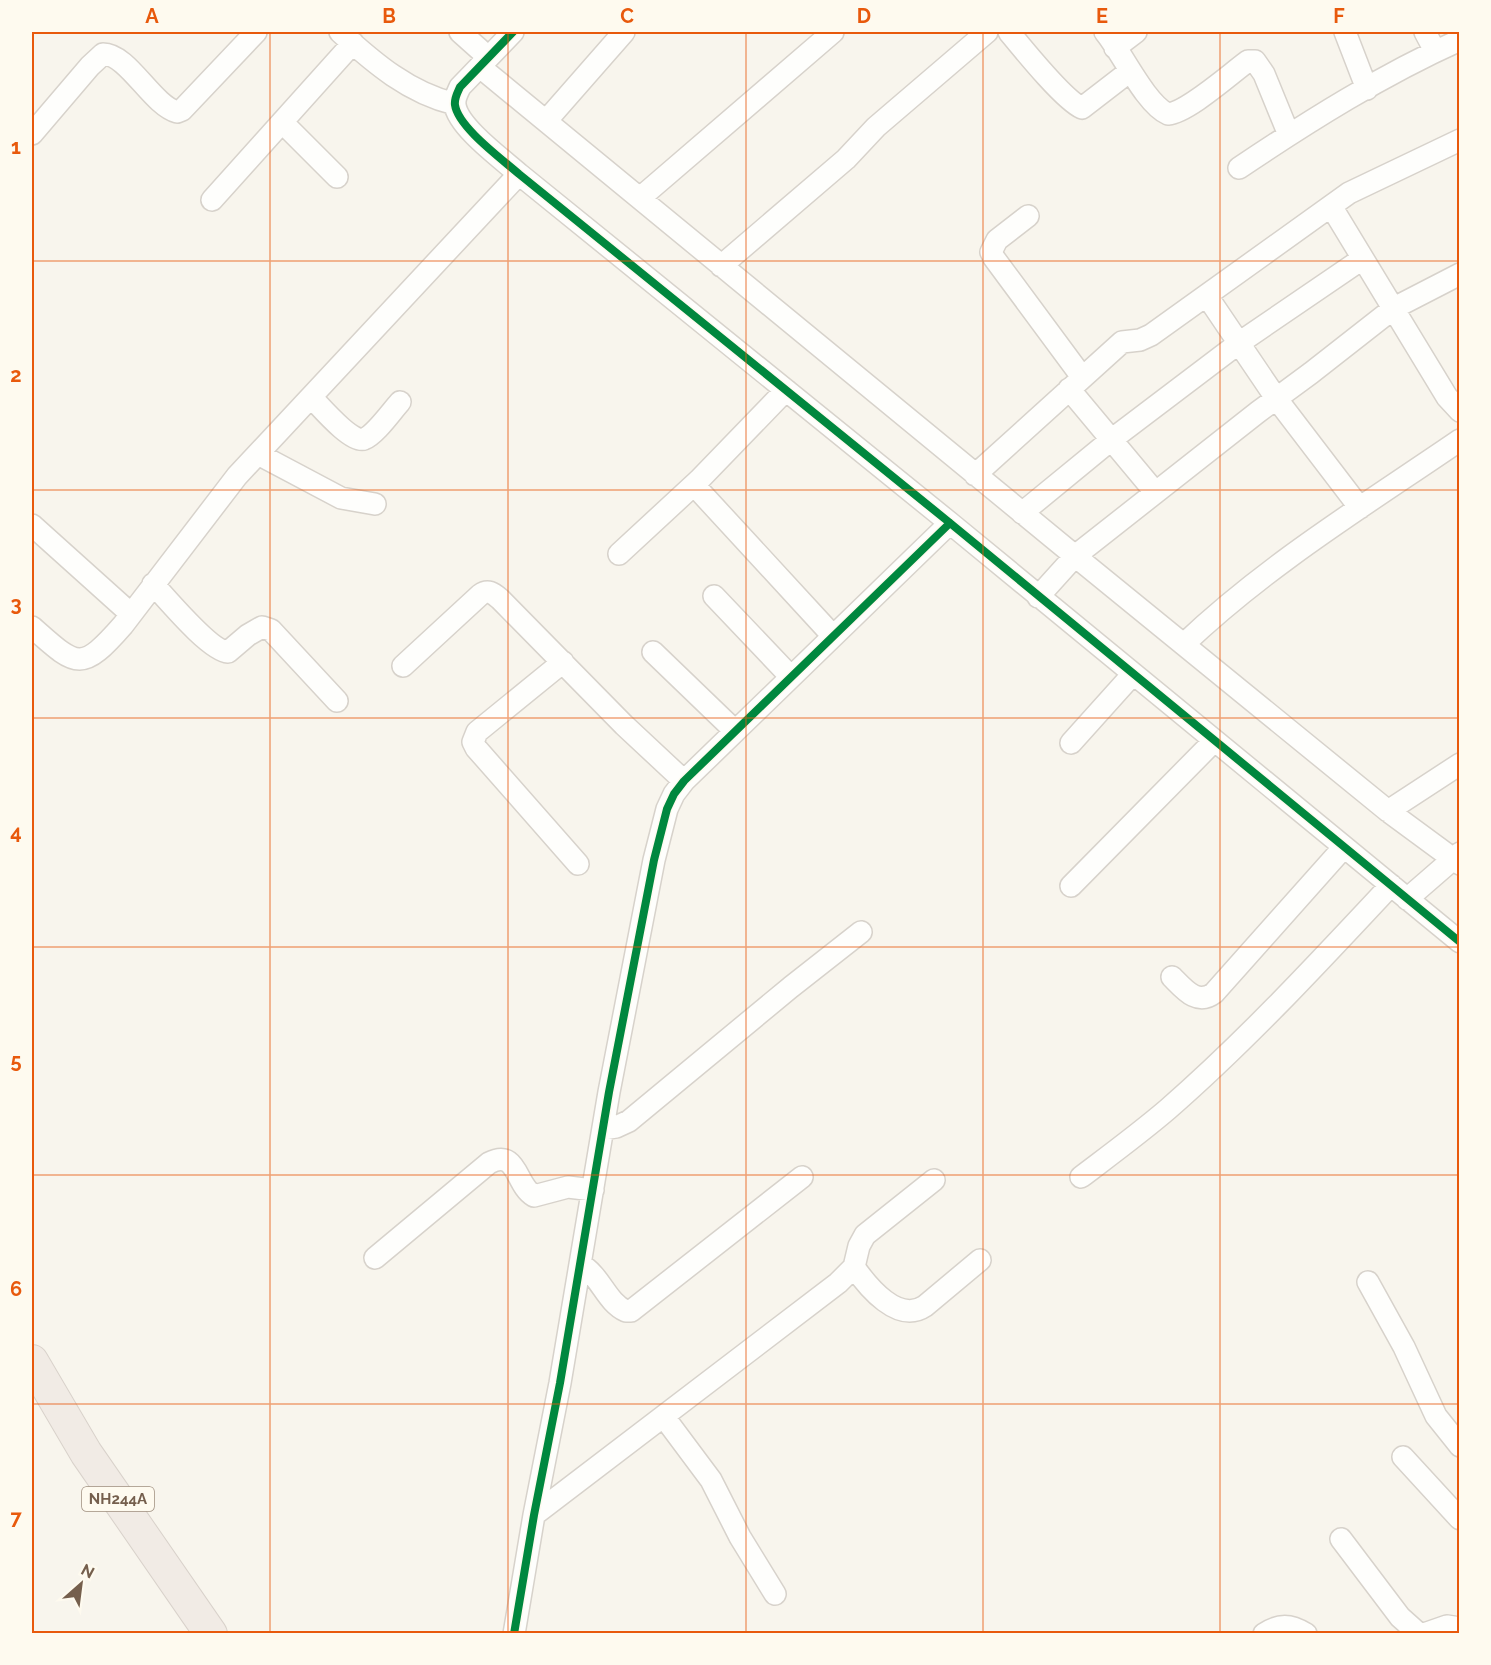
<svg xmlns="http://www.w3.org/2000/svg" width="1491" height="1665" viewBox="0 0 1491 1665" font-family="Raleway,sans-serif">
  <rect width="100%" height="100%" fill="#f8f5ed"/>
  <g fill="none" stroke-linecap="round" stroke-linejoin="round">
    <defs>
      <path id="minor" d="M340 32C374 63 409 93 455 104
        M460 32 488 57
        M513 32 460 87C458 92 454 98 455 105 458 127 502 159 519 174L950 523 1460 942
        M1009 32C1023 49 1064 100 1082 108L1130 71
        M1105 32C1121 51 1146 105 1168 114 1188 112 1230 74 1248 61H1255L1264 74 1289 135
        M1345 32 1367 89
        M1425 32 1435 51
        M1115 48 1136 32
        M480 67 1075 556 1388 811 1460 864
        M546 121 624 32
        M282 122 337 177
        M32 134 90 66 103 54C128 54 152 105 177 112L182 110 256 32
        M1239 168C1309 121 1382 75 1460 40
        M640 198 833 32
        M212 200 353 43
        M1331 206 1447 397 1460 411
        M1028 216 997 240 991 252 994 258 1082 377
        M721 266 846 159 876 127 987 32
        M1207 296 1276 398 1360 508
        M1069 389 1155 492
        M311 397C320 406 352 444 364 439 375 435 391 412 400 402
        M258 454 341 498 375 504
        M975 475 1122 342 1140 340 1151 335 1349 193 1460 140
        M694 485 833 636
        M1022 513 1111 440 1239 343 1362 259
        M32 525 131 614
        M619 554 699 480 786 390
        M153 584C167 599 210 651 228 652L248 635 262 627 271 630 337 701
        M714 596 791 677
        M1038 597 1075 556 1258 412 1311 373 1394 308 1460 274
        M32 627C77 667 81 673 123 625L237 476 519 174
        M1184 644C1267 565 1365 505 1460 440
        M653 652 735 731
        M563 662 477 732 473 742 476 748 578 864
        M403 666 480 595C488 589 493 593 500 599L624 725 684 781
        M1071 743 1133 674
        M1388 811 1460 764
        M1071 886 1214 741
        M1407 899 1460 853
        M1172 977C1184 989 1197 1006 1214 993L1344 847
        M603 1129 616 1127 629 1121 791 987 861 932
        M1081 1177C1110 1155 1140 1133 1168 1109 1247 1040 1319 962 1391 885
        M375 1258 489 1163C518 1148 515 1185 534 1196L568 1187 593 1190
        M580 1264C601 1276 606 1302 626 1311H631L802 1177
        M854 1267C868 1287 898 1324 925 1306L980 1260
        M1368 1282 1404 1347 1436 1416 1460 1446
        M664 1417 711 1480 740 1537 775 1594
        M1403 1457 1460 1519
        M534 1515 838 1283 854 1267 859 1246 865 1235 934 1180
        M1341 1539 1400 1617 1419 1634
        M514 1634 534 1515 560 1383 609 1092 654 860 667 809 674 794 684 781 950 523
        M1264 1634C1279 1624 1290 1624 1306 1634
        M1424 1634 1447 1626 1460 1628"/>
      <path id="highway" d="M32 1361 86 1453 211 1634"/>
    </defs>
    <!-- minor casing -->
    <use href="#minor" stroke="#d7d2cb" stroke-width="24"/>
    <!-- highway casing -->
    <use href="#highway" stroke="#d9d2cb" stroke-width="34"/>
    <!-- minor -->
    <use href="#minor" stroke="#fefefc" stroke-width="21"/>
    <!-- highway -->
    <use href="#highway" stroke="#f1ebe5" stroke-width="32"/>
    <defs>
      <path id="cycleway" d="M513 32 460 87C458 92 454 98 455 105 458 127 502 159 519 174L950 523 1460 942
        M514 1634 534 1515 560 1383 609 1092 654 860 667 809 674 794 684 781 950 523"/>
    </defs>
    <!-- cycleway casing -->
    <use href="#cycleway" stroke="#fefaef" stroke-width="11"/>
    <!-- cycleway -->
    <use href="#cycleway" stroke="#00873e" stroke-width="8"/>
  </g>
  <!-- grid -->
  <path fill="none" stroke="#e8590c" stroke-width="1.5" stroke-opacity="0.55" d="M270 32V1634M508 32V1634M746 32V1634M983 32V1634M1220 32V1634M32 261H1460M32 490H1460M32 718H1460M32 947H1460M32 1175H1460M32 1404H1460"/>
  <g text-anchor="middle" stroke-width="4.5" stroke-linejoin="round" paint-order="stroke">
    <!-- shield labels -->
    <rect fill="#fefaef" stroke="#9e8e7e" stroke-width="1.5" x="82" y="1487" width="72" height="24" rx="4.5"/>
    <g font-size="15" font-weight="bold" fill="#755f4d">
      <text x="118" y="1504">NH244A</text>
    </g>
  </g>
  <!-- border -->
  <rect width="1491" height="1665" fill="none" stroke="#fefaef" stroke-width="66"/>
  <!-- north arrow -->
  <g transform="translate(81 1584) rotate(28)" stroke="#fefaef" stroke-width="4.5" paint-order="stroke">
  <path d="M0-4.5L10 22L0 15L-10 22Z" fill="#755f4d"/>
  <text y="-9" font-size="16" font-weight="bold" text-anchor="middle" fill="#755f4d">N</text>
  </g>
  <rect x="33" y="33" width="1425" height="1599" fill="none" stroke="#e8590c" stroke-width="2"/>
  <g font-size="20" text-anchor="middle" font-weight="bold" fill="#e8590c">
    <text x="152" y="23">A</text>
    <text x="389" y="23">B</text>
    <text x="627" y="23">C</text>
    <text x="864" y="23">D</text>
    <text x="1102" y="23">E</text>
    <text x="1339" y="23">F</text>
    <text x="16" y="154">1</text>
    <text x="16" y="382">2</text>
    <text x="16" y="611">3</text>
    <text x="16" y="839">4</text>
    <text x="16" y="1068">5</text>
    <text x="16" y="1296">6</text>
    <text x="16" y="1525">7</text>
  </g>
</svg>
